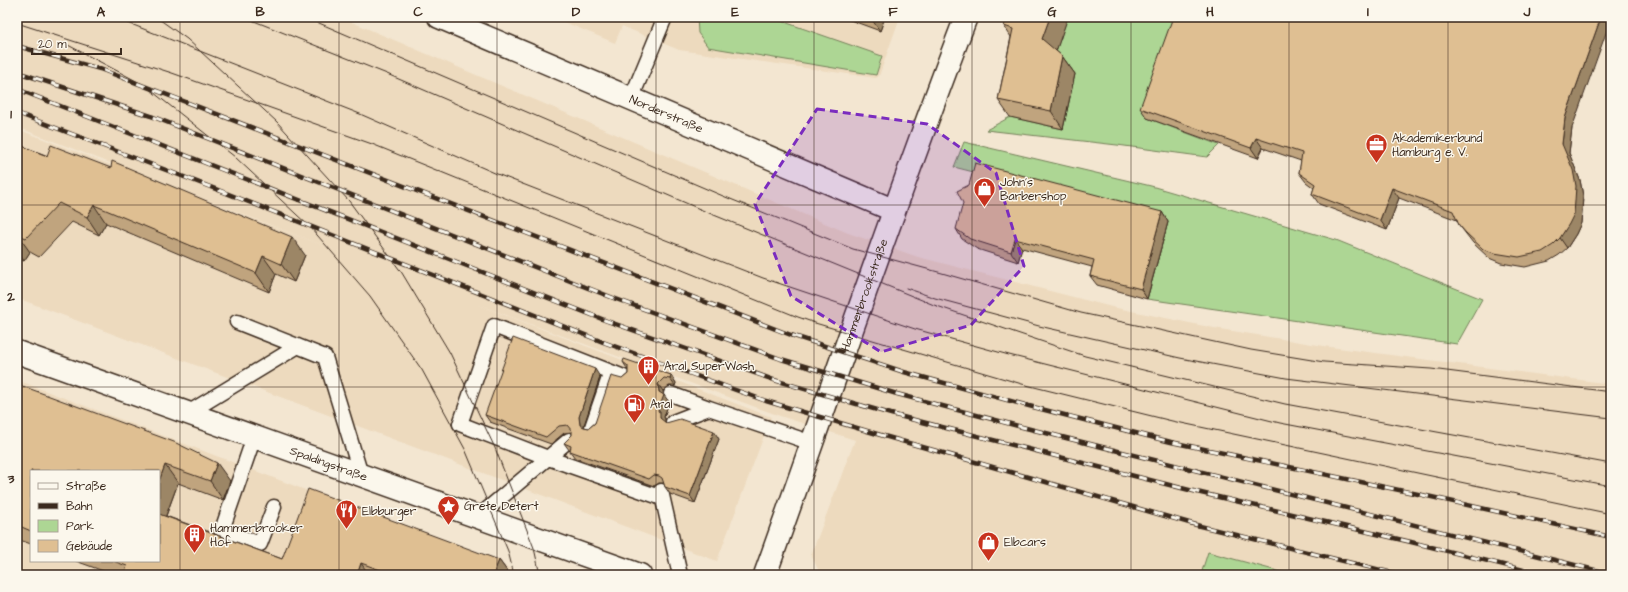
<svg xmlns="http://www.w3.org/2000/svg" width="1628" height="592" viewBox="0 0 1628 592" font-family="'Architects Daughter',sans-serif">
  <rect width="100%" height="100%" fill="#f3e6d1"/>
  <filter id="ink" filterUnits="userSpaceOnUse"><feTurbulence type="fractalNoise" baseFrequency=".025" numOctaves="2"/><feDisplacementMap in="SourceGraphic" scale="8" xChannelSelector="R" yChannelSelector="G"/><feConvolveMatrix kernelMatrix="1 2 1 2 8 2 1 2 1" color-interpolation-filters="sRGB"/></filter>
  <g filter="url(#ink)">
    <!-- built -->
    <path fill="#eddabe" fill-rule="evenodd" d="M17 17H340L803 214 848 233 918 257 1112 307 1214 328 1330 347 1611 384V575H829L819 571 811 555 855 440 780 416 476 304 771 417 717 561 17 298V129L340 252 17 127Z
      M552 17H900L879 76 876 78 679 50 622 26 615 43Z
      M17 380 528 575H29L17 571ZM31 471H159V561H31Z"/>
    <!-- green -->
    <path fill="#add694" stroke="#748059" d="M697 17H770L882 56 876 75 708 47 698 33Z
      M1068 17H1161L1181 25 1147 118 1219 145 1207 157 1117 145 986 130 1010 117 1063 129 1054 57Z
      M964 142 1151 186 1336 240 1482 299 1457 344 1147 299 1168 222 954 167Z
      M1208 552 1292 575H1215L1202 571Z"/>
    <g fill="none" stroke-linecap="round" stroke-linejoin="round">
      <defs>
        <path id="service" d="M631 99 665 17
          M237 322 325 357 361 475
          M611 372 494 326 460 424 548 458 662 498
          M671 394 709 408
          M188 413 298 346
          M673 422 709 408 812 443
          M592 427 611 372 626 378
          M254 437 222 530 260 544 274 507
          M661 491 680 575
          M478 517 569 440"/>
        <g id="minor">
          <path id="s1" d="M439 17 893 210"/>
        </g>
        <g id="tertiary">
          <path id="s2" d="M765 575C832 389 895 201 966 17"/>
        </g>
        <g id="primary">
          <path id="s3" d="M17 352 640 575"/>
        </g>
      </defs>
      <!-- service casing -->
      <use href="#service" stroke="#3b2a1e" stroke-width="17"/>
      <!-- minor casing -->
      <use href="#minor" stroke="#3b2a1e" stroke-width="25"/>
      <!-- tertiary casing -->
      <use href="#tertiary" stroke="#3b2a1e" stroke-width="25"/>
      <!-- primary casing -->
      <use href="#primary" stroke="#3b2a1e" stroke-width="25"/>
      <!-- service -->
      <use href="#service" stroke="#fbf7ec" stroke-width="14"/>
      <!-- minor -->
      <use href="#minor" stroke="#fbf7ec" stroke-width="22"/>
      <!-- tertiary -->
      <use href="#tertiary" stroke="#fbf7ec" stroke-width="22"/>
      <!-- primary -->
      <use href="#primary" stroke="#fbf7ec" stroke-width="22"/>
      <!-- tram -->
      <path stroke="#3b2a1e" stroke-width="1" d="M113 17 360 114 497 174 763 278 915 329 1009 355 1280 423 1611 486
        M156 17 187 39 277 122 349 201 402 273 450 353 495 448 534 548 540 575
        M244 17 387 74 709 213 934 305 1085 356 1285 404 1611 464
        M305 17 723 196 853 249 942 273 1081 313 1251 350 1324 362 1431 369 1611 392
        M17 23 172 73 372 144 798 317 815 323 1022 384 1172 421 1611 514
        M66 44 144 85 235 157 311 228 370 296 422 370 465 449 508 551 514 575
        M906 288 935 298 1039 326 1180 358 1286 378 1611 418"/>
      <defs>
        <path id="rail" d="M17 46 100 69 791 335 904 372 1029 406 1171 442 1418 494 1611 537
          M17 72 151 116 616 299 781 359 897 394 1022 427 1611 574
          M17 89 607 321 774 380 891 414 1201 493 1411 542 1544 575
          M17 113 226 193 603 342 766 401 884 436 1200 526 1401 575"/>
      </defs>
      <!-- rail casing -->
      <use href="#rail" stroke="#3b2a1e" stroke-width="4.5"/>
      <!-- rail -->
      <use href="#rail" stroke="#fbf7ec" stroke-width="3" stroke-dasharray="9" stroke-linecap="butt"/>
    </g>
    <!-- wall -->
    <path fill="#c0a47e" stroke="#3b2a1e" d="M842 17H885L880 31Z
      M1007 17 1056 51 1062 56 1075 74 1063 129 1010 117 998 100 1011 37 1004 26Z
      M1140 108 1572 128 1569 153 1580 180 1583 196 1582 211 1581 223 1576 234 1567 248 1559 255 1549 261 1525 267 1501 263 1489 258 1473 243 1459 225 1457 220 1399 198 1387 230 1319 204 1312 194 1314 188 1306 182 1299 173 1301 161 1263 148 1258 158 1147 118Z
      M17 144 305 255 294 282 276 274 269 292 106 223 99 235 72 222 39 257 30 252 24 261 17 259Z
      M1162 212 1168 222 1147 299 1097 285 1090 276 1092 267 1022 248 1018 262 977 249 962 239 956 229Z
      M623 362 671 375 676 383 675 386H669L663 391V395L669 402 664 417 665 419V422L666 423 719 439 695 503 670 494 665 487 664 483H659L654 486 575 458 564 443 572 435V432L564 433 551 444 490 422 485 415 600 377 584 425V427L589 428 595 423 622 379 628 374V370Z
      M17 384 230 481 223 500 178 483 166 516 282 559 499 560 510 575H114L76 561H159L31 471V544L17 539Z"/>
    <!-- shaded-wall -->
    <path fill="#9c8666" stroke="#3b2a1e" d="M870 17H885L880 31Z
      M1050 17H1068L1054 57 1042 39Z
      M1601 17H1611V19L1572 128 1569 153 1580 180 1583 196 1582 211 1581 223 1576 234 1567 248 1560 238 1562 144 1565 118Z
      M1062 56 1075 74 1063 129 1051 111Z
      M1256 138 1263 148 1258 158 1251 148Z
      M1392 188 1399 198 1387 230 1380 220Z
      M94 205 106 223 99 235 87 217Z
      M1162 212 1168 222 1147 299 1141 289Z
      M17 234 30 252 24 261 17 251Z
      M292 237 305 255 294 282 281 264Z
      M1015 239 1022 248 1018 262 1011 252Z
      M263 256 276 274 269 292 256 273Z
      M595 369 600 377 584 425 585 432 580 425 579 417Z
      M671 375 676 383 675 386 670 379Z
      M658 384 663 391 664 396V395L669 402 664 417 665 419V425L660 418 658 411 659 392Z
      M714 431 719 439 695 503 690 496Z
      M217 463 230 481 223 500 210 481Z
      M165 465 178 483 161 529 159 525V481Z
      M499 560 510 575H493Z
      M361 563 369 575H357Z"/>
    <!-- building -->
    <path fill="#dfbf92" stroke="#3b2a1e" d="M1007 17H1050L1042 39 1062 56 1051 111 998 100 1013 29 1004 26Z
      M1173 17H1601L1565 118 1562 144 1573 170 1576 186 1575 201 1574 214 1569 224 1560 238 1553 245 1542 252 1519 257 1494 253 1483 249 1466 233 1459 225 1453 211 1392 188 1380 220 1312 194 1315 184 1299 173 1302 153 1256 138 1251 148 1140 108Z
      M17 144 47 156 51 145 111 168 112 161 292 237 281 264 263 256 256 273 94 205 87 217 59 203 26 238 17 234Z
      M975 163 1162 212 1141 289 1090 276 1094 260 1015 239 1011 252 970 239 956 229 963 203 957 191 969 185Z
      M513 338 595 369 579 417 580 425 584 427 589 428 595 423 611 376 622 379 628 374V366L623 362 624 359 671 375 670 379 664 378 658 384 659 392 664 395 658 411 660 412V418L666 423 680 419 714 431 690 496 665 487 662 478 659 476 654 475 649 479 570 451 571 446 564 443 572 435V431L567 425 559 426 546 437 485 415Z
      M17 384 174 442 217 463 210 481 165 465 159 481V471H31V531L17 525Z
      M308 489 499 560 493 575H394L361 563 357 575H124L127 566 113 561H159V514L282 559Z"/>
  </g>
  <!-- marked area -->
  <path fill="#7b2cbf" fill-opacity="0.2" stroke="#7b2cbf" stroke-width="3" stroke-dasharray="8 5" stroke-linejoin="round" d="M817 109 927 124 996 173 1024 266 971 325 881 352 791 296 755 204Z"/>
  <!-- grid -->
  <path fill="none" stroke="#3b2a1e" stroke-width="1" stroke-opacity="0.55" d="M180 17V575M339 17V575M497 17V575M656 17V575M814 17V575M972 17V575M1131 17V575M1289 17V575M1448 17V575M17 205H1611M17 387H1611"/>
  <!-- icons -->
  <defs>
    <symbol id="office-pin" viewBox="-11 -11 22 30"><path d="M0 17L-7.5 6A9.5 9.5 0 1 1 7.5 6Z" fill="#c8321e" stroke="#fbf7ec"/><path d="M-6-3h4V-5.5h4V-3h4V5H-6ZM-1-4.5V-3h2v-1.5ZM-6 0V1H6V0Z" fill="#fff"/></symbol>
    <symbol id="shop-pin" viewBox="-11 -11 22 30"><path d="M0 17L-7.5 6A9.5 9.5 0 1 1 7.5 6Z" fill="#c8321e" stroke="#fbf7ec"/><path d="M-5-2.5h2.3a2.7 3.5 0 0 1 5.4 0H5L5.5 6h-11ZM-1.5-2.5h3a1.5 2.3 0 0 0-3 0Z" fill="#fff"/></symbol>
    <symbol id="building-pin" viewBox="-11 -11 22 30"><path d="M0 17L-7.5 6A9.5 9.5 0 1 1 7.5 6Z" fill="#c8321e" stroke="#fbf7ec"/><path d="M-4-6H4V6H1V3H-1V6H-4ZM-2.5-4.3h1.7v1.8h-1.7ZM.8-4.3h1.7v1.8H.8ZM-2.5-1h1.7V.8h-1.7ZM.8-1h1.7V.8H.8Z" fill="#fff"/></symbol>
    <symbol id="fuel-pin" viewBox="-11 -11 22 30"><path d="M0 17L-7.5 6A9.5 9.5 0 1 1 7.5 6Z" fill="#c8321e" stroke="#fbf7ec"/><path d="M-5.5-6h7V0h2V4h1.3V-2.5L3-4.5l.8-.8L6-3V5H2.5V1h-1V6h-7ZM-4.2-4.7v3.2H.2V-4.7Z" fill="#fff"/></symbol>
    <symbol id="sight-pin" viewBox="-11 -11 22 30"><path d="M0 17L-7.5 6A9.5 9.5 0 1 1 7.5 6Z" fill="#c8321e" stroke="#fbf7ec"/><path d="M0-6L1.8-2.2L6-1.7L2.9 1.2L3.7 5.4L0 3.3L-3.7 5.4L-2.9 1.2L-6-1.7L-1.8-2.2Z" fill="#fff"/></symbol>
    <symbol id="restaurant-pin" viewBox="-11 -11 22 30"><path d="M0 17L-7.5 6A9.5 9.5 0 1 1 7.5 6Z" fill="#c8321e" stroke="#fbf7ec"/><path d="M-5-6h1v4h1v-4h1v4h1v-4h1v5L-1.5 .5V6h-2V.5L-5-1ZM5-6V6H3V1.5H1.5Q1.5-4 5-6Z" fill="#fff"/></symbol>
  </defs>
  <g fill-rule="evenodd">
    <use href="#office-pin" x="1364" y="132" width="25" height="34"/>
    <use href="#shop-pin" x="972" y="176" width="25" height="34"/>
    <use href="#building-pin" x="636" y="354" width="25" height="34"/>
    <use href="#fuel-pin" x="622" y="392" width="25" height="34"/>
    <use href="#sight-pin" x="436" y="494" width="25" height="34"/>
    <use href="#restaurant-pin" x="334" y="498" width="25" height="34"/>
    <use href="#building-pin" x="182" y="522" width="25" height="34"/>
    <use href="#shop-pin" x="976" y="530" width="25" height="34"/>
  </g>
  <g text-anchor="middle" stroke-width="3" stroke-linejoin="round" paint-order="stroke">
    <!-- street labels -->
    <g font-size="12" fill="#3b2a1e" stroke="#fbf7ec">
      <text dy="4" stroke="none"><textPath href="#s1" startOffset="247">Norderstraße</textPath></text>
      <text dy="4" stroke="none"><textPath href="#s2" startOffset="297">Hammerbrookstraße</textPath></text>
      <text dy="4" stroke="none"><textPath href="#s3" startOffset="331">Spaldingstraße</textPath></text>
    </g>
    <!-- poi labels -->
    <g font-size="12" fill="#3b2a1e" stroke="#fbf7ec" text-anchor="start">
      <text x="1392" y="142">Akademikerbund<tspan x="1392" dy="14">Hamburg e. V.</tspan></text>
      <text x="1000" y="186">John's<tspan x="1000" dy="14">Barbershop</tspan></text>
      <text x="664" y="370">Aral SuperWash</text>
      <text x="650" y="408">Aral</text>
      <text x="464" y="510">Grete Detert</text>
      <text x="362" y="515">Elbburger</text>
      <text x="210" y="532">Hammerbrooker<tspan x="210" dy="14">Hof</tspan></text>
      <text x="1004" y="546">Elbcars</text>
    </g>
  </g>
  <!-- margin -->
  <rect width="1628" height="592" fill="none" stroke="#fbf7ec" stroke-width="44"/>
  <!-- legend -->
  <rect x="30" y="470" width="130" height="92" fill="#fbf7ec" stroke="#aea59a"/>
  <rect x="38" y="483" width="20" height="6" fill="#fbf7ec" stroke="#aea59a"/>
  <text x="66" y="490" font-size="12" fill="#3b2a1e">Straße</text>
  <rect x="38" y="503" width="20" height="6" fill="#3b2a1e" stroke="#aea59a"/>
  <text x="66" y="510" font-size="12" fill="#3b2a1e">Bahn</text>
  <rect x="38" y="520" width="20" height="12" fill="#add694" stroke="#aea59a"/>
  <text x="66" y="530" font-size="12" fill="#3b2a1e">Park</text>
  <rect x="38" y="540" width="20" height="12" fill="#dfbf92" stroke="#aea59a"/>
  <text x="66" y="550" font-size="12" fill="#3b2a1e">Gebäude</text>
  <!-- scale -->
  <path d="M32 48v6h89v-6" fill="none" stroke="#3b2a1e" stroke-width="2"/>
  <text x="38" y="48" font-size="12" fill="#3b2a1e" stroke="#fbf7ec" stroke-width="3" paint-order="stroke">20 m</text>
  <rect x="22" y="22" width="1584" height="548" fill="none" stroke="#3b2a1e" stroke-width="1.5"/>
  <g font-size="13" text-anchor="middle" font-weight="bold" fill="#3b2a1e">
    <text x="101" y="16">A</text>
    <text x="260" y="16">B</text>
    <text x="418" y="16">C</text>
    <text x="576" y="16">D</text>
    <text x="735" y="16">E</text>
    <text x="893" y="16">F</text>
    <text x="1052" y="16">G</text>
    <text x="1210" y="16">H</text>
    <text x="1368" y="16">I</text>
    <text x="1527" y="16">J</text>
    <text x="11" y="118">1</text>
    <text x="11" y="301">2</text>
    <text x="11" y="483">3</text>
  </g>
</svg>
